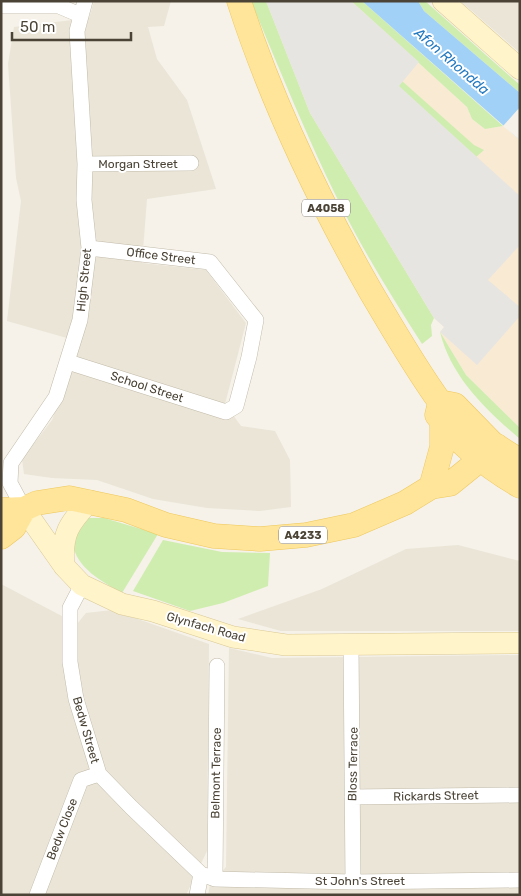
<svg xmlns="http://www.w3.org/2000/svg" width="521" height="896" viewBox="0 0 521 896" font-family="Rubik,sans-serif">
  <rect width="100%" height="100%" fill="#f6f2e9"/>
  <!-- residential -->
  <path fill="#eae5d7" d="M94 1H171L164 26 148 27 157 59 187 100 216 189 147 199 142 263 206 270 246 323 225 404 241 426 275 431 290 460 291 507 260 511 207 508 153 499 97 480 52 478 24 474 22 459 52 420 81 342 7 321 21 201 16 178 8 64 14 27 89 18Z
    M460 1H520V53L472 11Z
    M458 545 520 561V631H281L238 619 322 589 406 549Z
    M1 584 77 624 86 613 112 610 209 644 207 851 186 895H1Z
    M229 648 272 658 520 655V895H208L210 885 226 867Z"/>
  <!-- commercial -->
  <path fill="#f9ead3" d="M266 1H351L467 107 472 119 485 129 503 126 520 140V428L466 375 440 332 444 327 434 318 310 113Z"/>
  <!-- green -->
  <path fill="#cfedaf" d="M251 1H266L310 113 434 318 431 325 432 336 422 344C392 297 362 249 338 200 306 135 279 68 251 1Z
    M351 1H362L503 126 485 129 472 119 467 107Z
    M418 1H425L520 85V93L424 11Z
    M366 49 474 145 484 150 476 157 361 53Z
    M440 332 466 375 520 428V439C486 410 451 377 440 332Z
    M88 518H104L158 534 122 593C103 582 76 568 73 544 72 538 75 530 76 524Z
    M163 540 222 552 270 553 268 586 223 603 190 611 133 591Z"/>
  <!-- parking -->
  <path fill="#e7e5e1" d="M266 1H351L419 62 399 86 520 196V245L488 280 520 307V316L477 365 440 332 444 327 434 318 310 113Z"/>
  <!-- water -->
  <path fill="#a1d1f7" d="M362 1H418L424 11 520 93V140Z"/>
  <!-- pier -->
  <path fill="#f6f2e9" d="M520 107V140L503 126Z"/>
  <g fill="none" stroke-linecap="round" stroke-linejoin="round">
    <defs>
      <path id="street" d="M1 6H59L80 15
        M85 164 191 163
        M68 362 226 412 236 406 249 357 256 320 210 262 89 248
        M24 509 10 483 11 463 56 397 80 320 89 248 84 200 85 164 77 31 85 1
        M82 585 70 608V662L76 699 99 774 131 807 201 874 197 895
        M351 645 353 882
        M352 797 520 795
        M201 874 215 879 353 882 520 880
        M215 879 217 666
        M37 895 81 780 99 774"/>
      <path id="secondary" d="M443 1 520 69
        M24 509 64 566 82 585 122 604 153 611 233 637 286 645 520 643
        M64 566C61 534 69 523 90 501"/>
      <path id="primary" d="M239 1C272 103 318 199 371 292 393 329 414 366 440 402L455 405 492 443 520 461
        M440 402 437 415C458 443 489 468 520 486
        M431 487 442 447V421
        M1 510 24 509 37 503 69 498 126 510 166 525 214 536 260 539 306 535 354 525 405 503 431 487 450 484 497 446
        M1 537 14 527 24 509"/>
    </defs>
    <!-- street casing -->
    <use href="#street" stroke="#c2bbaa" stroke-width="16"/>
    <!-- secondary casing -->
    <use href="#secondary" stroke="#dac995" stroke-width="22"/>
    <!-- primary casing -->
    <use href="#primary" stroke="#eec85e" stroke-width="25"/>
    <!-- street -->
    <use href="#street" stroke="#fff" stroke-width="15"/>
    <!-- secondary -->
    <use href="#secondary" stroke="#fff4ca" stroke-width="21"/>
    <!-- primary -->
    <use href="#primary" stroke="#ffe599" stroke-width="24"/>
  </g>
  <g text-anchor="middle" stroke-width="4" stroke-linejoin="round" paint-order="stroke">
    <!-- shield labels -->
    <g fill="#fff" stroke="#807b72" stroke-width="1">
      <rect x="302" y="199.5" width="48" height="17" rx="4"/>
      <rect x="279" y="526.5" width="48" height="17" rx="4"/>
    </g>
    <g font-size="11" font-weight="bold" fill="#4a4336">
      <text x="326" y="212">A4058</text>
      <text x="303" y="539">A4233</text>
    </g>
    <!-- street labels -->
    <g font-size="12" fill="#4a4336" stroke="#fff">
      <text x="138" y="168">Morgan Street</text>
      <text transform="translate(161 256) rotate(7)" y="4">Office Street</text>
      <text transform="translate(84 280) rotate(-84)" y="4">High Street</text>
      <text transform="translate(147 387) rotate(18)" y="4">School Street</text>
      <text transform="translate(206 627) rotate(16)" y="4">Glynfach Road</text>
      <text transform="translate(86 730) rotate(74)" y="4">Bedw Street</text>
      <text transform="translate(353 764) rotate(-89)" y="4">Bloss Terrace</text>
      <text transform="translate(216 773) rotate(-89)" y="4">Belmont Terrace</text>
      <text transform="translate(436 796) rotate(-1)" y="4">Rickards Street</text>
      <text transform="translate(62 829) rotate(-69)" y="4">Bedw Close</text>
      <text x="360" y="885">St John's Street</text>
    </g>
    <!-- water labels -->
    <g font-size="14" font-style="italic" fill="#257ac1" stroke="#fff">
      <text transform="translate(452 61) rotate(41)" y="5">Afon Rhondda</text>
    </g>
  </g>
  <!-- border -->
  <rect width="521" height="896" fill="none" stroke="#4a4336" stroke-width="5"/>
  <!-- scale -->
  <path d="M12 32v8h119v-8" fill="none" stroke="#4a4336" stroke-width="2.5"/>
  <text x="20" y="32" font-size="15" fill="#4a4336" stroke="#ffffff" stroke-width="4" paint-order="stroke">50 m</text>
</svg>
